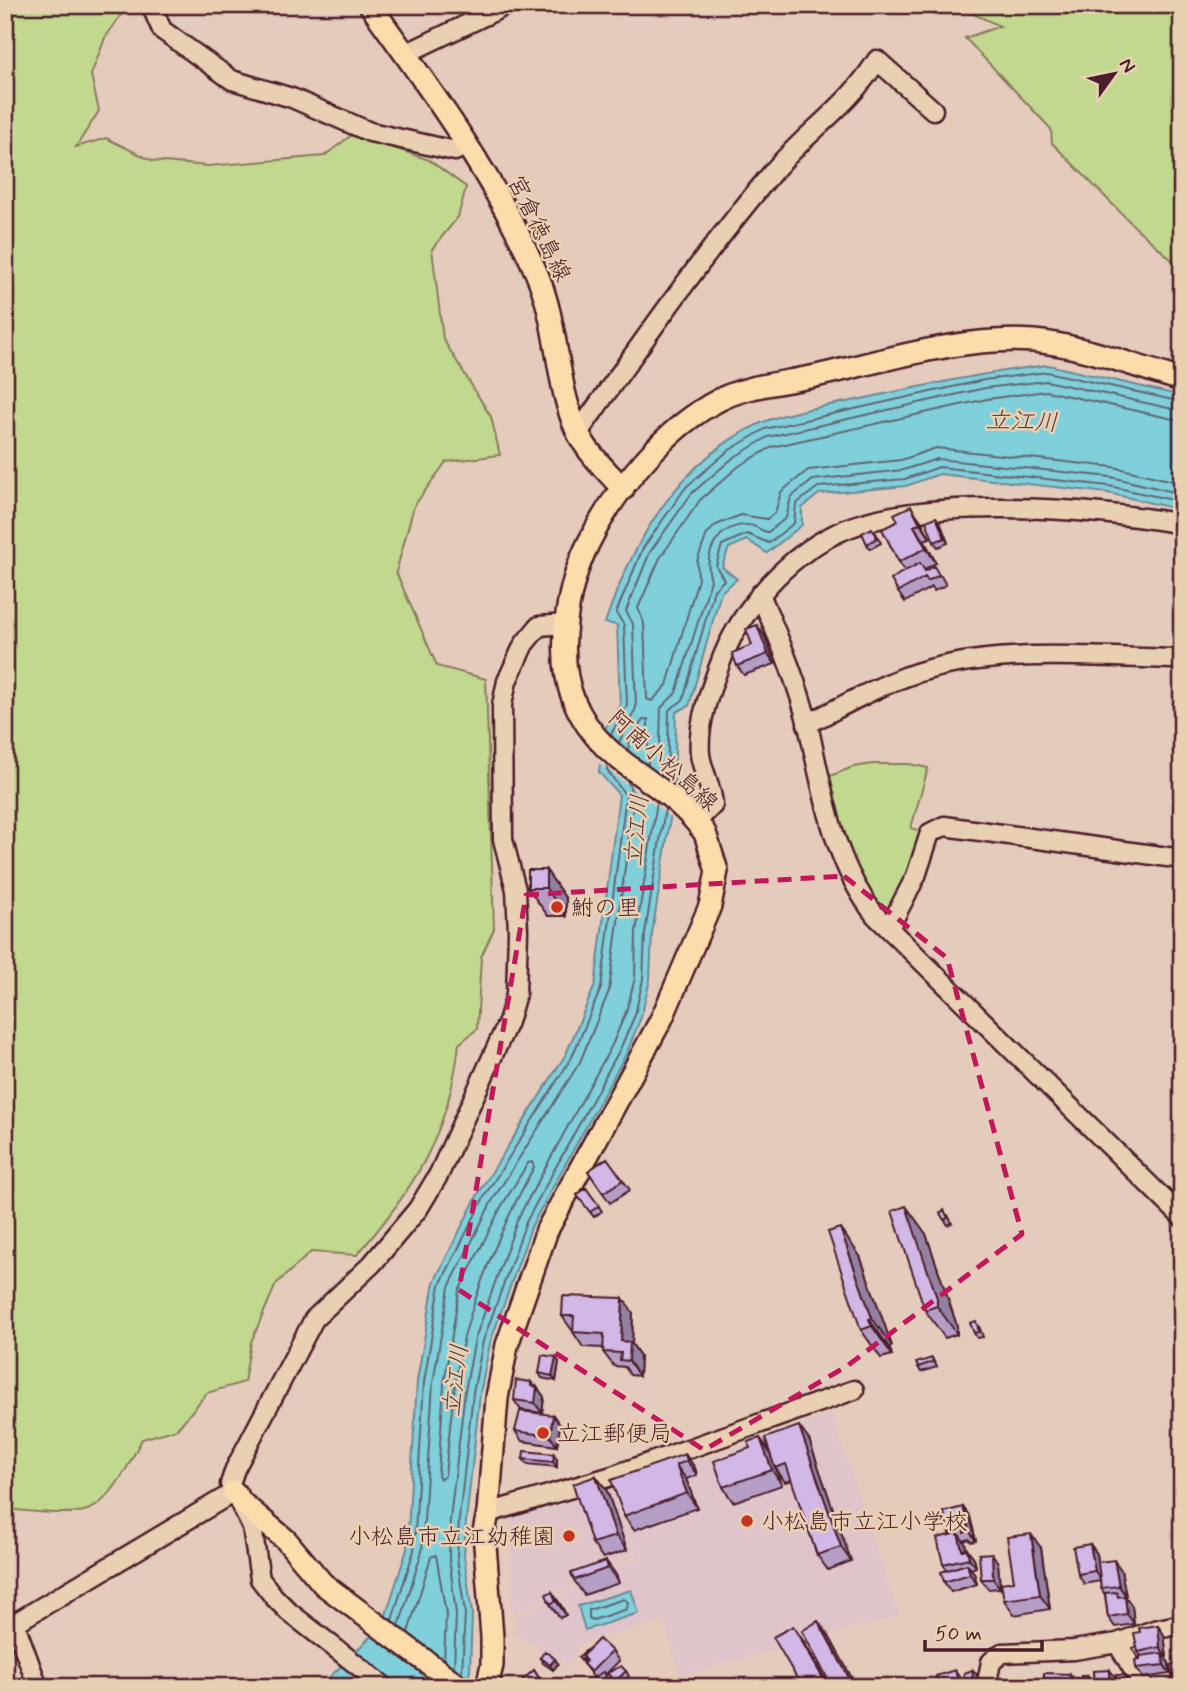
<svg xmlns="http://www.w3.org/2000/svg" width="1187" height="1692" viewBox="0 0 1187 1692" font-family="Mynerve,'Klee One',sans-serif">
  <rect width="100%" height="100%" fill="#e5cbbc"/>
  <filter id="ink" filterUnits="userSpaceOnUse"><feTurbulence type="fractalNoise" baseFrequency=".0143" numOctaves="2"/><feDisplacementMap in="SourceGraphic" scale="14" xChannelSelector="R" yChannelSelector="G"/><feConvolveMatrix kernelMatrix="1 2 1 2 8 2 1 2 1" color-interpolation-filters="sRGB"/></filter>
  <g filter="url(#ink)">
    <!-- built -->
    <path fill="#dfc5c9" d="M832 1414 899 1616 680 1676 664 1621 580 1644 569 1666 516 1634 514 1617 637 1558 614 1484 692 1463Z
      M610 1485 635 1556 512 1615 510 1516 515 1511Z"/>
    <!-- green -->
    <path fill="#c2d88e" stroke="#867c5c" stroke-width="2" d="M5 5H128L105 38 91 75 99 111 76 147 106 138 153 161 208 166 324 156 353 134 429 160 466 187 458 217 432 249 443 339 491 417 500 455 446 462 414 506 396 572 437 666 486 679 494 929 481 957 477 1029 459 1044C449 1133 415 1188 357 1255L311 1252 276 1284 251 1342 244 1382 207 1393 177 1429 142 1439C132 1459 112 1500 90 1509 73 1517 27 1511 7 1509L5 1513Z
      M954 5H1182V269L1134 226 1052 143 1051 129 965 38 1000 26Z
      M873 764H909L928 768 911 828 924 832 911 872 886 917 858 883 825 778 853 767Z"/>
    <!-- water -->
    <path fill="#80d0dc" stroke="#6a8995" stroke-width="2" d="M1048 365 1182 396V510L1108 493 939 474 906 486 819 494 802 508V525L767 553 747 540 729 548 722 567 737 579 721 592 689 706 676 712 674 794 652 934 650 980 641 1017 627 1052 532 1225 490 1343 480 1394 466 1521 464 1556 472 1613 470 1670 466 1687H320L383 1624 407 1549 417 1381 434 1282 478 1194 566 1054 595 985 619 795 599 772 604 730 620 706 617 625 605 623C632 542 680 459 761 423 790 410 842 404 875 396 933 384 989 372 1048 365Z
      M631 1590 639 1613 585 1630 578 1606Z"/>
    <!-- pier -->
    <path fill="#e5cbbc" d="M601 729 678 789 673 819 597 762Z"/>
    <g fill="none" stroke-linecap="round" stroke-linejoin="round">
      <!-- shore -->
      <path stroke="#606672" stroke-width="2" d="M1182 421 1046 391 987 399 772 447 739 466 700 500 660 558 638 608 644 623 647 699 652 701 667 685 698 579 697 561 707 534 716 525 741 515 767 519 775 513 781 492 808 470 901 460 936 448 1113 467 1182 483
        M611 734 627 706 624 625 616 613 643 548 686 487 728 451 765 429 984 380 1047 372 1182 402
        M619 742 636 708 633 624 626 611 650 552 692 493 733 458 768 437 985 388 1046 381 1182 411
        M628 750 630 739 643 720 648 719V766
        M659 773 661 708 676 693 711 580C702 555 718 524 748 525 755 525 761 531 768 532L786 518 791 497 813 480 903 470 937 459 1111 477 1182 494
        M667 780 669 710 683 700 714 590 724 580 716 566 722 545 747 534 769 543 794 523 796 504 818 487 905 479 939 467 1109 486 1182 502
        M532 1162 534 1167C505 1220 480 1278 464 1337 453 1383 450 1430 445 1476L440 1479 438 1476 444 1384 459 1291 501 1207 528 1163Z
        M624 1599 628 1602 627 1609 593 1620 589 1618V1610Z
        M392 1620 414 1550 424 1382 440 1285 484 1197 572 1057 601 988 626 796 607 770V765
        M399 1626 422 1551 433 1383 449 1287 492 1201 580 1062 609 991 634 797 627 780
        M408 1633 431 1557 436 1555 446 1614 444 1660
        M454 1667 456 1614 449 1557 450 1519 465 1391 475 1339 518 1218 612 1045 626 1012 635 978 636 932 657 802
        M462 1673 465 1613 457 1557 459 1520 473 1393 483 1341 526 1222 620 1049 635 1015 643 979 645 933 665 809"/>
      <defs>
        <path id="minor" d="M151 5 162 30 232 80 292 98 370 132 455 151 467 145
          M405 54 507 5
          M578 433C641 344 702 256 772 173 805 133 850 105 877 60L933 110
          M760 594C778 637 797 680 808 725 823 790 832 860 875 915L1182 1217
          M807 724C847 704 887 680 930 669 1011 648 1099 658 1182 659
          M696 822 713 805C712 786 702 771 700 754 697 722 712 685 723 656 744 606 786 558 835 534 914 494 1096 508 1182 524
          M889 928 916 876 930 833 944 826 1182 859
          M488 1513 612 1476 854 1390
          M15 1624 38 1687
          M5 1629 234 1492
          M1117 1643 1154 1630 1182 1624
          M385 1687 289 1612 274 1597 260 1579 252 1527 230 1484 235 1469 314 1319 372 1264 418 1209 439 1174 508 1022 516 994 518 931 516 890 503 839 502 705 507 681 524 644 539 626 565 624
          M986 1687 991 1662 1002 1653 1074 1650 1117 1643 1144 1687"/>
        <path id="major" d="M370 5C431 90 494 176 536 272 559 324 555 383 577 431 588 454 607 471 623 489
          M234 1492 242 1503 286 1540 323 1584 460 1687
          M487 1687 492 1665V1637L484 1532 488 1513 497 1398 507 1345 547 1230 662 1018 710 906 717 871 705 833 696 822C656 775 600 763 574 701 555 656 567 585 589 542 616 488 665 428 719 400 745 386 782 383 811 377 880 362 964 335 1034 341 1085 346 1133 366 1182 380"/>
      </defs>
      <!-- minor casing -->
      <use href="#minor" stroke="#4a1f2b" stroke-width="23"/>
      <!-- major casing -->
      <use href="#major" stroke="#4a1f2b" stroke-width="26"/>
      <!-- minor -->
      <use href="#minor" stroke="#ead0b2" stroke-width="18"/>
      <!-- major -->
      <use href="#major" stroke="#fddcac" stroke-width="21"/>
    </g>
    <!-- wall -->
    <path fill="#b59ec6" stroke="#4a1f2b" stroke-width="2" d="M921 521 930 538 924 540 936 563 925 569 926 571 941 576 946 585 934 591 932 587 905 602 898 592 905 571 899 562 882 529Z
      M940 522 948 543 938 547 934 542Z
      M876 533 881 543 870 549 867 544Z
      M764 635 775 664 744 675 737 666 752 645Z
      M546 870 566 899V916H548L528 888Z
      M607 1158 630 1190 610 1203 588 1171Z
      M586 1188 602 1211 594 1217 577 1195Z
      M940 1213 948 1215 952 1223 948 1225Z
      M926 1234 957 1326V1334L945 1338 925 1310Z
      M860 1256 892 1346 889 1347 892 1355 881 1358 861 1330Z
      M633 1313 632 1344 640 1356 639 1376 630 1375 625 1367 614 1366 603 1352V1348L583 1347 573 1332V1330H572L562 1316Z
      M979 1326 983 1337 977 1338 974 1333Z
      M932 1358 937 1367 921 1372 918 1367Z
      M559 1362 556 1381 542 1378 539 1373Z
      M531 1382 534 1386 537 1387 544 1397 542 1413 521 1410 514 1400Z
      M553 1415 560 1425 557 1446 522 1441 515 1431Z
      M760 1438 769 1451 809 1440 851 1561 828 1570 817 1555 792 1480 785 1482 777 1470 782 1485 733 1502 723 1487 750 1448Z
      M685 1454 695 1468 697 1475 686 1479 697 1508 634 1530 624 1516Z
      M523 1459H557V1467L527 1464Z
      M596 1476 607 1491 627 1550 603 1558 592 1543Z
      M963 1507 970 1517 976 1541 971 1542 969 1539 964 1541 967 1549 974 1558 976 1567 971 1569 974 1573 977 1584 951 1592 944 1582 947 1570 943 1564 951 1535 949 1533Z
      M1090 1544 1097 1554 1098 1562 1121 1570 1126 1596H1125L1132 1606 1134 1624 1115 1627 1108 1617 1105 1595 1101 1588 1100 1581 1084 1584 1078 1574Z
      M1041 1548 1050 1609 1014 1615 1004 1600 1014 1581Z
      M606 1561 616 1575 619 1583 584 1595 574 1580Z
      M998 1563 1000 1588 988 1589 981 1579Z
      M552 1592 562 1607 566 1615 560 1618 550 1604Z
      M1158 1625 1164 1635 1167 1657 1165 1658 1169 1663 1170 1674 1143 1678 1136 1668 1141 1656 1138 1652 1140 1632Z
      M612 1651 619 1661 605 1675 613 1687H582L594 1678 578 1657Z
      M540 1658 555 1659 558 1664 553 1670 543 1663Z
      M534 1670 545 1687H515Z
      M626 1671 629 1676 619 1687 607 1673Z
      M1093 1671 1116 1680 1125 1675 1129 1680 1130 1687H1094Z
      M977 1675 975 1686 969 1687 966 1682Z"/>
    <!-- shaded-wall -->
    <path fill="#9381a1" stroke="#4a1f2b" stroke-width="2" d="M911 506 921 521 930 538 920 523Z
      M936 517 940 522 948 543 945 538Z
      M914 526 924 540 936 563 926 548Z
      M757 625 764 635 775 664 768 654Z
      M546 870 566 899V916L546 888Z
      M906 1206 926 1234 957 1326V1334L937 1306Z
      M840 1228 860 1256 892 1346 872 1318Z
      M623 1298 633 1313 632 1344 640 1356 639 1376 629 1361 621 1341Z
      M869 1319 889 1347 892 1355 872 1326Z
      M556 1357 559 1362 556 1381 552 1376Z
      M531 1382 537 1390V1387L544 1397 542 1413 535 1403 531 1386Z
      M553 1415 560 1425 557 1446 550 1436Z
      M799 1426 809 1440 851 1561 841 1547Z
      M760 1438 770 1453 782 1485 772 1470Z
      M554 1454 557 1459V1467L553 1462Z
      M685 1454 695 1468 697 1475 687 1461Z
      M676 1465 686 1479 697 1508 687 1493Z
      M596 1476 607 1491 627 1550 616 1536Z
      M963 1507 970 1517 976 1541 969 1531Z
      M958 1533 965 1543 969 1560 962 1550Z
      M1031 1534 1041 1548 1050 1609 1040 1595Z
      M1090 1544 1097 1554 1101 1581 1095 1571Z
      M967 1549 974 1558 976 1567 969 1558Z
      M992 1553 998 1563 1000 1588 993 1579Z
      M1114 1560 1121 1570 1126 1596 1119 1586Z
      M606 1561 616 1575 619 1583 608 1568Z
      M967 1564 974 1573 977 1584 970 1574Z
      M552 1592 562 1607 566 1615 556 1601Z
      M1125 1596 1132 1606 1134 1624 1127 1614Z
      M818 1621 829 1636 857 1687H854Z
      M1158 1625 1164 1635 1167 1657 1160 1647Z
      M793 1626 803 1640 830 1687H828Z
      M1162 1653 1169 1663 1170 1674 1164 1665Z
      M555 1659 558 1664 553 1670 550 1665Z
      M955 1670 962 1680 964 1687H961L959 1685Z
      M973 1670 977 1675 975 1686 972 1681Z
      M1110 1670 1117 1680V1687H1114L1110 1682Z
      M1070 1674 1079 1687H1070Z
      M1125 1675 1129 1680 1130 1687H1127Z
      M1088 1676 1091 1681 1092 1687H1088Z"/>
    <!-- building -->
    <path fill="#d2b8e6" stroke="#4a1f2b" stroke-width="2" d="M911 506 920 523 914 526 926 548 899 562 882 529 898 521 894 514Z
      M936 517 945 538 934 542 926 521Z
      M872 528 877 538 867 544 862 533Z
      M920 563 925 571 934 566 939 575 928 581 925 577 898 592 891 580 899 574Z
      M757 625 768 654 737 666 732 653 752 645 746 629Z
      M528 870H546V888H528Z
      M607 1158 623 1180 603 1193 588 1171Z
      M586 1188 599 1206 590 1212 577 1195Z
      M906 1206 937 1298V1306L925 1310 892 1211Z
      M944 1210 948 1218 944 1220 940 1213Z
      M840 1228 872 1318 869 1319 872 1326 861 1330 828 1232Z
      M563 1296 623 1298 621 1341 630 1342 629 1361 620 1360 621 1353 603 1352 604 1334 573 1332 574 1316H562Z
      M976 1321 979 1332 974 1333 970 1323Z
      M542 1355 556 1357 552 1376 539 1373Z
      M932 1358 933 1362 918 1367 916 1363Z
      M516 1380 531 1382V1386L537 1387 535 1403 514 1400Z
      M520 1411 553 1415 550 1436 515 1431Z
      M799 1426 841 1547 817 1555 786 1464 775 1468 765 1438Z
      M760 1438 772 1470 723 1487 714 1461 750 1448 748 1442Z
      M524 1451 554 1454 553 1462 523 1459Z
      M685 1454 687 1461 676 1465 687 1493 624 1516 611 1480Z
      M596 1476 616 1536 592 1543 573 1484Z
      M963 1507 969 1531 964 1533V1529L949 1533 944 1512Z
      M958 1533 962 1550 967 1549 969 1558 943 1564 937 1538Z
      M1031 1534 1040 1595 1004 1600 1001 1583 1014 1581 1007 1537Z
      M1090 1544 1095 1571 1078 1574 1073 1547Z
      M992 1553 993 1579H981L979 1554Z
      M1114 1560 1119 1586 1101 1588 1098 1562Z
      M606 1561 608 1568 574 1580 571 1573Z
      M967 1564 970 1574 944 1582 941 1572Z
      M552 1592 556 1601 550 1604 546 1594Z
      M1117 1592 1118 1597 1125 1596 1127 1614 1108 1617 1105 1593Z
      M818 1621 854 1687H832L802 1631Z
      M1158 1625 1160 1647 1138 1652 1134 1633 1140 1632 1139 1628Z
      M793 1626 828 1687H802L773 1637Z
      M599 1639 612 1651 591 1672 583 1664 586 1661 582 1656Z
      M593 1645 582 1656 584 1660 583 1661 578 1657Z
      M545 1651 555 1659 550 1665 540 1658Z
      M1162 1653 1164 1665 1136 1668 1135 1660 1140 1659V1656Z
      M1182 1663V1684L1174 1686 1170 1665Z
      M621 1666 626 1671 615 1682 607 1673Z
      M534 1670 540 1680 532 1685 534 1687H515Z
      M955 1670 959 1685 953 1687H940L936 1676Z
      M973 1670 972 1681 966 1682 964 1673Z
      M1110 1670V1682H1103L1104 1687H1094L1093 1671Z
      M603 1672 609 1682 601 1687H582L581 1686Z
      M1044 1673 1070 1674V1687H1044Z
      M1116 1675H1125L1127 1687H1116Z
      M1081 1676H1088V1687H1077V1683H1082Z"/>
  </g>
  <!-- marked area -->
  <path fill="none" stroke="#c2185b" stroke-width="5" stroke-dasharray="14 9" stroke-linejoin="round" d="M844 876 947 958 1022 1234 847 1366 704 1450 459 1290 526 895Z"/>
  <!-- markers -->
  <g fill="#c8321e" stroke="#ead0b2" stroke-width="2.5">
    <circle cx="557" cy="907" r="7"/>
    <circle cx="543" cy="1433" r="7"/>
    <circle cx="747" cy="1521" r="7"/>
    <circle cx="569" cy="1536" r="7"/>
  </g>
  <g text-anchor="middle" stroke-width="5" stroke-linejoin="round" paint-order="stroke">
    <!-- street labels -->
    <g font-size="23" fill="#4a1f2b" stroke="#ead0b2">
      <text transform="translate(540 228) rotate(64)" y="8">宮倉徳島線</text>
      <text transform="translate(664 760) rotate(42)" y="8">阿南小松島線</text>
    </g>
    <!-- poi labels -->
    <g font-size="23" fill="#4a1f2b" stroke="#ead0b2" text-anchor="start">
      <text x="571" y="915">鮒の里</text>
      <text x="557" y="1441">立江郵便局</text>
      <text x="761" y="1529">小松島市立江小学校</text>
      <text x="555" y="1544" text-anchor="end">小松島市立江幼稚園</text>
    </g>
    <!-- water labels -->
    <g font-size="24" font-style="italic" fill="#523a46" stroke="#ead0b2">
      <text transform="translate(1022 421) rotate(2)" y="8">立江川</text>
      <text transform="translate(636 830) rotate(-84)" y="8">立江川</text>
      <text transform="translate(455 1380) rotate(-83)" y="8">立江川</text>
    </g>
  </g>
  <!-- margin -->
  <rect width="1187" height="1692" fill="none" stroke="#ead0b2" stroke-width="28"/>
  <rect x="14" y="14" width="1159" height="1664" fill="none" stroke="#4a1f2b" stroke-width="2.5" filter="url(#ink)"/>
  <!-- north arrow -->
  <g transform="translate(1114 74) rotate(57)" stroke="#ead0b2" stroke-width="5" paint-order="stroke">
  <path d="M0-5L12 26L0 18L-12 26Z" fill="#4a1f2b"/>
  <text y="-10" font-size="19" font-weight="bold" text-anchor="middle" fill="#4a1f2b">N</text>
  </g>
  <!-- scale -->
  <path d="M925 1640v10h117v-10" fill="none" stroke="#4a1f2b" stroke-width="3.5"/>
  <text x="935" y="1640" font-size="21" fill="#4a1f2b" stroke="#ead0b2" stroke-width="5" paint-order="stroke">50 m</text>
</svg>
